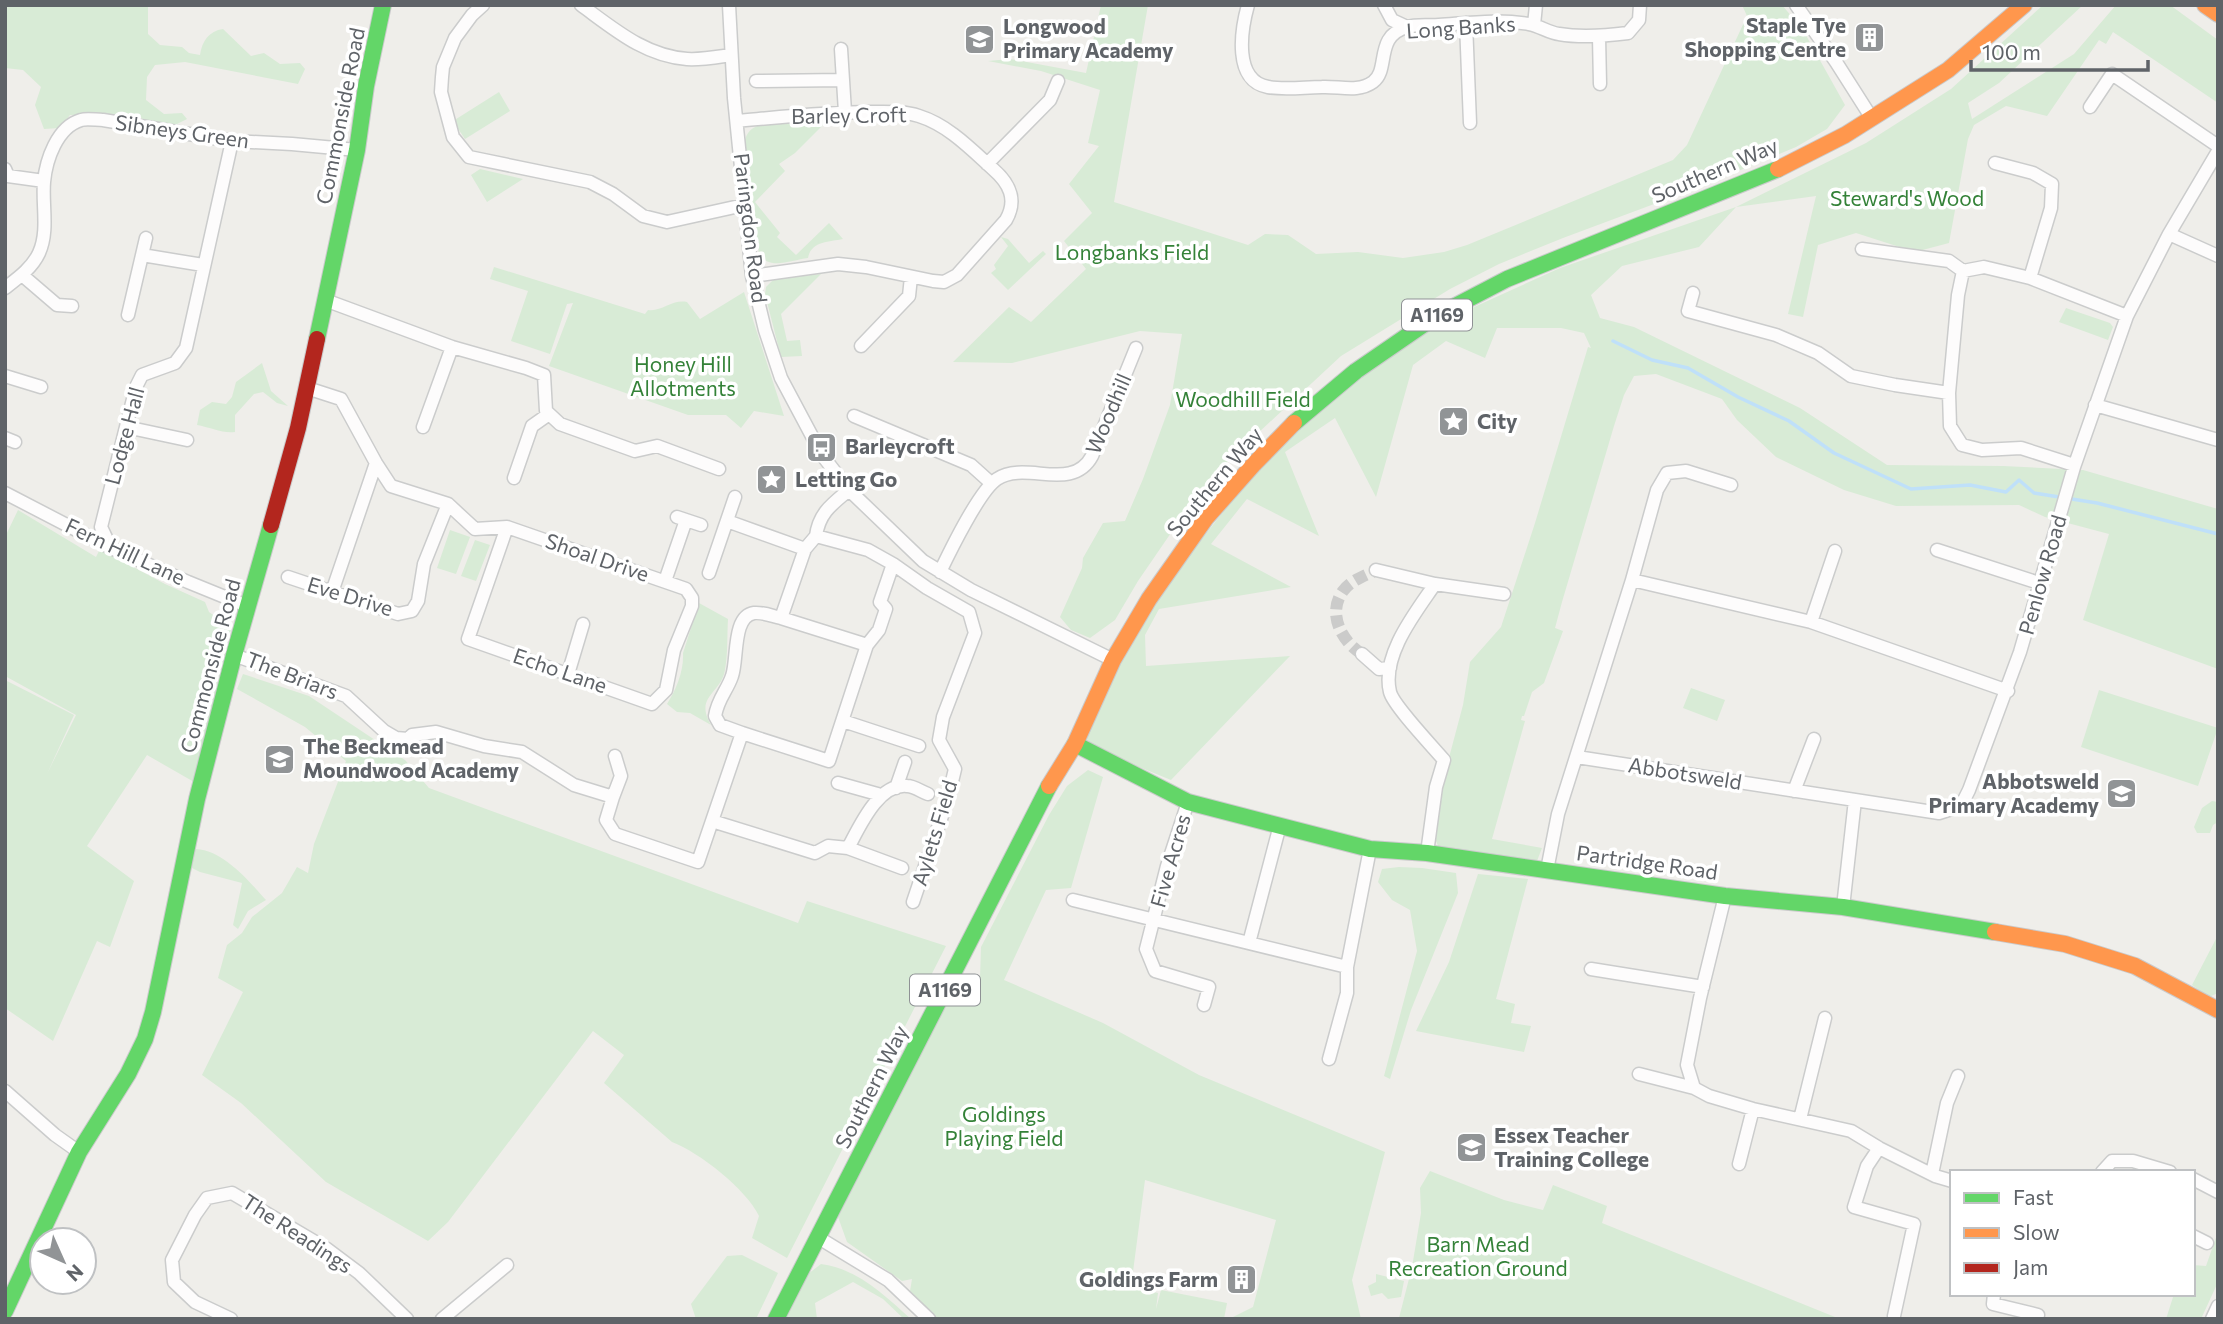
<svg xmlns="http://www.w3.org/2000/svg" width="2223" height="1324" viewBox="0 0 2223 1324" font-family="Commissioner,sans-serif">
  <rect width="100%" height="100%" fill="#efeeea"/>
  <!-- green -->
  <path fill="#d8ebd6" d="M5 5H148V34L160 45 182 47 189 53 200 55C202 41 209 31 223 29L251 56 264 53 280 64 300 63 305 69 298 84 185 62 155 65 147 77 146 100 164 114 182 113 187 119 165 130 154 127 136 114 70 115 60 128 44 129 35 105 41 87 23 70 5 68Z
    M1101 5H1148L1114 202 1248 245 1265 234 1288 235 1316 254 1358 252 1403 258 1444 252 1467 245 1673 160 1687 145 1747 16 1742 5H1782L1803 30 1845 105 1827 129 1796 147 1697 188 1563 238 1499 264 1450 289 1341 356 1228 461 1219 477 1176 530H1173L1138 581 1115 620 1090 638 1071 630 1060 617 1082 568 1083 558 1103 523 1125 521 1143 479 1170 405 1182 334 1140 331 1012 363 953 362 1009 307 1031 322 1086 269 1064 241 1092 213 1069 184 1099 146 1088 143 1100 90 1041 71 988 61 1010 59 1086 73Z
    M2043 5H2083L1999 83 1968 103 1972 119 2074 54 2116 5H2170L2218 40V103L2113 32 2106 44 2099 40 2047 116 2006 106 1974 125 1968 139 1949 243 1915 252 1856 233 1818 245 1803 317 1788 314 1816 196 1736 207 1866 143 1951 89Z
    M499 92 510 111 465 139 453 121Z
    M828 120 795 153 779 164 785 171 755 202 780 233 777 237 796 255 829 223 843 239C829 242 811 241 808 258 791 260 768 271 759 253L744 144C746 134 749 130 757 126Z
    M480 169 523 179 487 202 471 175Z
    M1736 207 1699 247 1622 266 1591 295 1600 318 1634 327 1800 408 1887 465 2003 466 2083 470 2218 509V669L2083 620 2109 534 2045 517 2019 505 1896 506 1844 490 1776 457 1737 420 1722 399 1656 374 1634 376 1624 395 1614 426 1562 602 1555 628 1563 631 1544 683 1532 692 1524 716H1522L1521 720 1525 721 1492 839 1542 848 1537 861 1439 848 1433 834 1442 784 1463 705 1470 662 1501 627 1535 523 1588 347 1591 348 1584 333 1561 328H1497L1485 358 1446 341 1413 365 1376 497 1335 418 1285 452 1319 536 1247 499 1211 544 1291 587 1159 609 1145 635 1146 666 1290 656 1171 780 1088 746 1087 739 1106 674 1187 558 1263 461 1356 377 1441 322 1560 268Z
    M1001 237 1008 239 1029 263 1043 251 1046 254 1008 290 991 273 996 269 994 265 1008 246Z
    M494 267 645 314 648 310C662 312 672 299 687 302L700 319 744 292 784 416 754 411 741 428 726 415H688L549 366 573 303 567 304 550 354 511 341 528 291 490 279Z
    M821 274 781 314 787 341 800 340 802 356 781 357 765 294 766 287 774 279Z
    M2066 308 2110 323 2113 327 2108 340 2059 322Z
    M262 363 271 391 288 406 277 403 263 392 254 394 235 415V432C224 434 209 427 197 425L200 410 212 402 226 404 232 397 236 382Z
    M18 510 96 557 100 549 165 584 205 602 209 612 231 628 194 782 147 755 87 846 134 881 110 947 97 941 53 1041 5 1008V680L74 715 47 774 76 715 5 676V537Z
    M450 530 470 537 456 574 437 568Z
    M475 540 490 545 476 581 461 576Z
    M699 603 728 619C727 635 728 654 725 670 721 694 694 696 711 725L690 713 677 712 667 704C676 690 684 671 683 653Z
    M243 674 309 696 405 760 429 788 798 923 807 901 946 946 787 1258 752 1238 759 1216C747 1190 699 1152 672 1142L604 1083 624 1055 593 1031 448 1222 428 1241 326 1182 241 1103 202 1075 243 992 218 978 227 945 242 933 252 917 282 893 297 867 308 873 314 844 346 761 305 727 237 689Z
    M1691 688 1725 700 1717 721 1683 708Z
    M2099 690 2218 728 2198 786 2081 747Z
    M1088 770 1103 777 1071 888 1046 890 1004 980 1103 1023 1199 1075 1385 1152 1352 1280 1361 1319H1229L1253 1307 1276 1220 1145 1180 1131 1287 1158 1293 1156 1309 1161 1290 1227 1303 1224 1319H917L926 1308 910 1291 912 1279 902 1281 847 1242 838 1217 957 984 964 988 980 979 981 947 1049 815 1067 786Z
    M2212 801 2218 802V822L2213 825 2210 833H2197L2194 827 2202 808Z
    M196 849C223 850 249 881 266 900L248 911 238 929 233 925 242 883 200 872 188 866Z
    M1399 867 1422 868 1456 873 1458 893 1411 1010 1390 1079 1384 1076 1417 951 1410 910 1392 900 1378 882 1382 869Z
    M1478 874 1528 879 1496 999 1515 1004 1511 1023 1531 1026 1524 1052 1416 1031 1449 962Z
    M2218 935V993L2209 997 2192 985Z
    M1430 1171 1504 1200 1543 1210 1553 1185 1607 1206 1602 1223 1840 1319H1383L1399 1318 1412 1267 1421 1213 1420 1188Z
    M2218 1232V1282L2201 1319H2166L2174 1294H2193V1265L2206 1266Z
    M742 1255 778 1273 756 1319H696L691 1304 727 1256Z
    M821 1264C858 1269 884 1295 911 1319H904L883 1299 853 1282 815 1303 817 1319H783L808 1274Z
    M1376 1274 1404 1281 1401 1297 1388 1299 1382 1293 1371 1296 1368 1286 1376 1282Z"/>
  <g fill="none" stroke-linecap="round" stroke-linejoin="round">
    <!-- stream -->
    <path stroke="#bfe0f9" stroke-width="3.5" d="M1613 341 1652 360 1688 368 1738 397 1789 421 1834 453 1911 489 1970 485 2006 492 2019 480 2034 493 2097 503 2218 534"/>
    <!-- street-tunnel -->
    <path stroke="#cbcbca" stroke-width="12" stroke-dasharray="12 6" stroke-linecap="butt" d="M1362 654C1341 641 1327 613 1343 591 1351 580 1365 576 1376 570"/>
    <defs>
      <path id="street" d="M483 5 472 15 455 38 443 67 442 77 441 92 453 137 469 157 590 182 613 194 643 216 667 222 744 205
        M581 5C614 29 645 56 687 59 701 60 717 57 731 55
        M729 5 734 98 752 276 765 330 781 378 822 455 849 490 923 561 971 590 1113 660
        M1248 5C1241 30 1233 81 1268 87 1285 90 1305 87 1322 87 1339 86 1358 93 1373 82 1390 70 1374 36 1407 27 1417 24 1429 26 1439 25 1469 23 1499 19 1529 24 1540 26 1549 33 1559 34 1582 38 1605 36 1628 33L1639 20 1640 5
        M1384 5 1392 20 1407 27
        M1796 5 1836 62 1871 117
        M1466 23 1470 123
        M1534 25 1536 5
        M1599 37 1600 84
        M841 49 845 112
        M756 81 843 80
        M2090 107 2112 74 2218 146
        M737 121C781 117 826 112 871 112 887 112 904 111 919 116 948 125 971 149 993 169 1009 183 1018 199 1006 220L957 275 944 282 933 281 866 267 838 264 752 276
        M1995 163 2033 173 2052 184 2051 208 2030 278
        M987 164 1050 100 1058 81
        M5 169 8 176 44 181
        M2169 234 2218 256
        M1862 249 1949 261 1963 271
        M142 255 203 265
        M22 275 57 305 72 306
        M5 288C18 278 32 268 39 253 49 231 42 205 44 182 46 160 57 127 81 120 87 118 96 120 103 120L232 141 292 144 357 150
        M1693 293 1688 311 1776 335 1818 353 1851 376 1895 385 1949 393
        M325 300 452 347 526 368 544 375 546 411 560 424 635 451 657 446 719 469
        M128 315 146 238
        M861 346 909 296 911 277
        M5 376 41 387
        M307 388 341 399 376 463 391 486 448 504
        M2095 405 2218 440
        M854 416 971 465 991 483
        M126 427 187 440
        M423 427 452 347
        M5 438 15 442
        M2074 465 2021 448 1982 450 1962 445 1950 426 1949 393 1958 295 1963 271 1984 267 2030 278 2127 316
        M514 478 532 426 549 414
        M849 490C832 504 819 513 816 536L868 550 893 564 927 588 969 612 975 633 943 717 939 740 955 769 948 798 913 902
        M5 493 111 548 188 582 247 606
        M677 517 701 525
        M727 521 805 549
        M111 548 101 527 136 387 142 375 175 363 186 348 232 141
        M1937 550 2039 583
        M1376 570 1435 584
        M940 572C950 551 980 490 997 479 1026 460 1072 493 1092 456L1136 348
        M709 573 735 497
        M288 577 398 614 412 611 418 601 424 564 448 504 475 529 507 527 468 639 652 704 666 690 674 650 692 606V598L686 589 507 527
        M1632 580 1811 622 2008 691
        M665 581 686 520
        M332 592 376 463
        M1811 622 1835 551
        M867 645 879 630 886 609 880 602 893 564
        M1362 654 1379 669 1390 668
        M234 655 346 696 384 731 396 738 408 739 412 735 436 732 484 746 522 752 574 785 613 797 606 820 615 834 698 862 712 821 815 853 828 846 848 848C859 828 878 783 907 786 914 786 922 792 928 794
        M568 674 583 624
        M843 721 919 746
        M742 733 720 725 715 716C718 698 727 691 732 676 738 660 732 616 754 613 763 612 772 616 781 618
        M1577 757 1855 800
        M838 783 881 795
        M896 788 905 762
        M1794 791 1814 739
        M613 797 621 776 615 756
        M1188 802 1167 866 1146 949 1155 971 1209 987 1204 1005
        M712 821 742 733 829 761 867 645 781 618 805 549 816 536
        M848 848 902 868
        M1427 853 1436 787 1444 760C1433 747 1393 705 1390 692 1381 655 1416 612 1435 584L1504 594
        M1547 870 1558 814 1632 580 1657 490 1667 473 1686 471 1731 485
        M1073 900 1347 967
        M1843 907 1855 800 1939 813 1961 806 1969 790 2020 652 2074 467 2127 316 2169 234 2218 151
        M1249 943 1280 825
        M1591 969 1703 987
        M1329 1059 1347 993V967L1370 849
        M1639 1074 1694 1088 1709 1096 1753 1109 1851 1131 1879 1148 1935 1176 1952 1181
        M1694 1088 1687 1065 1700 998 1725 896
        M5 1091 55 1135 79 1152
        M1800 1119 1825 1018
        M1879 1148 1867 1166 1854 1207 1914 1224 1894 1316
        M1739 1164 1753 1109
        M2102 1172 2112 1161H2133L2170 1172
        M1932 1174 1947 1103 1958 1076
        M2193 1179 2218 1192
        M2193 1236 2207 1243
        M819 1238 888 1280 929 1319
        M1994 1294 1993 1304 2038 1315
        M231 1319 195 1302 174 1282 172 1260 195 1215 207 1198 232 1193 327 1249 359 1273 407 1319
        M442 1319 507 1265
        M2212 1319 2218 1306"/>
      <path id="fast" d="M317 339 357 150 366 86 383 5
        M1294 423 1356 371 1436 316 1507 279 1778 169
        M1075 744 1188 802 1370 849 1427 853 1725 896 1843 907 1995 932
        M5 1311 79 1152 128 1074 145 1039 153 1012 197 799 234 655 271 525
        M776 1319 1049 786"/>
      <path id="slow" d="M2205 5 2218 14
        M1778 169 1845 135 1948 70 2024 5
        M1049 786 1075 744 1113 660 1149 599 1206 518 1253 465 1294 423
        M1995 932 2065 944 2135 966 2218 1010"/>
      <path id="jam" d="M271 525 298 428 317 339"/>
    </defs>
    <!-- street casing -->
    <use href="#street" stroke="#cbcccc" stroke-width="15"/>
    <!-- fast casing -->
    <use href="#fast" stroke="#cacacb" stroke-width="18"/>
    <!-- slow casing -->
    <use href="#slow" stroke="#cacacb" stroke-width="18"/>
    <!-- jam casing -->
    <use href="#jam" stroke="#cacacb" stroke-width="18"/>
    <!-- street -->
    <use href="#street" stroke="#fdfcfc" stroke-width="12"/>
    <!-- fast -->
    <use href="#fast" stroke="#63d668" stroke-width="16"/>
    <!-- slow -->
    <use href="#slow" stroke="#ff974d" stroke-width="16"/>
    <!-- jam -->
    <use href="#jam" stroke="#b3261e" stroke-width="16"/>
  </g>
  <!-- icons -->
  <defs>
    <symbol id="building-square" viewBox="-11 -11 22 22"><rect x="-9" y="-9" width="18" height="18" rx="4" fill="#919496" stroke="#fff"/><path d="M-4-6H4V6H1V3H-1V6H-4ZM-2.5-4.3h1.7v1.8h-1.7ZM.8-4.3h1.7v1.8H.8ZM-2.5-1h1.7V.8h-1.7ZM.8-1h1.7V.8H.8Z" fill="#fff"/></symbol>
    <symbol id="school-square" viewBox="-11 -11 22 22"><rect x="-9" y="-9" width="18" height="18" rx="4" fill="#919496" stroke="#fff"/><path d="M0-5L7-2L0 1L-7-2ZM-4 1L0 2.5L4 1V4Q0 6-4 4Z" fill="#fff"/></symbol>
    <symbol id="sight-square" viewBox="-11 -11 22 22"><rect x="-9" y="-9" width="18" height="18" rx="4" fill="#919496" stroke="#fff"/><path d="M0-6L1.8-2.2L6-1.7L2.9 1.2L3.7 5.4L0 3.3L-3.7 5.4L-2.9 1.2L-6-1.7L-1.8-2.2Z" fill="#fff"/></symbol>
    <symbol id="bus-square" viewBox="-11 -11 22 22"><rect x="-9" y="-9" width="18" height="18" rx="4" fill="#919496" stroke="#fff"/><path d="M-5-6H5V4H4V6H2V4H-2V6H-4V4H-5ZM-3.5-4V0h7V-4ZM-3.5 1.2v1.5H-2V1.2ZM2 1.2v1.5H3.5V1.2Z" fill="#fff"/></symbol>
  </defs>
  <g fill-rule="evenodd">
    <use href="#building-square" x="1852" y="20" width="35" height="35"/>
    <use href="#school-square" x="962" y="22" width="35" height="35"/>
    <use href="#sight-square" x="1436" y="404" width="35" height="35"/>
    <use href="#bus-square" x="804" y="430" width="35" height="35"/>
    <use href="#sight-square" x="754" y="462" width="35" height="35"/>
    <use href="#school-square" x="262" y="742" width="35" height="35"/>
    <use href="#school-square" x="2104" y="776" width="35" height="35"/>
    <use href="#school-square" x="1454" y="1130" width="35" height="35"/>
    <use href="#building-square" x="1224" y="1262" width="35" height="35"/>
  </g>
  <g text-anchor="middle" stroke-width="7" stroke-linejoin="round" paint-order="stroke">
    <!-- shield labels -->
    <g fill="#fff" stroke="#8f9295" stroke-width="2">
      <rect x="1402" y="299.5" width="70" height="31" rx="5"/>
      <rect x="910" y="974.5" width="70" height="31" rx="5"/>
    </g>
    <g font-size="19" font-weight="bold" fill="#5f6368">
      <text x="1437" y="322">A1169</text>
      <text x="945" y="997">A1169</text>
    </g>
    <!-- poi labels -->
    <g font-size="21" font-weight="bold" fill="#5f6368" stroke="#fff" text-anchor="start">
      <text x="1846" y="33" text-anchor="end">Staple Tye<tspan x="1846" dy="24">Shopping Centre</tspan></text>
      <text x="1003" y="34">Longwood<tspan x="1003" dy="24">Primary Academy</tspan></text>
      <text x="1477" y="429">City</text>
      <text x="845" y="454">Barleycroft</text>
      <text x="795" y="487">Letting Go</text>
      <text x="303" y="754">The Beckmead<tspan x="303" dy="24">Moundwood Academy</tspan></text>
      <text x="2099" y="789" text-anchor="end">Abbotsweld<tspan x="2099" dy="24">Primary Academy</tspan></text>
      <text x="1494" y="1143">Essex Teacher<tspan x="1494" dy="24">Training College</tspan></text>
      <text x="1218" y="1287" text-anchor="end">Goldings Farm</text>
    </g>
    <!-- street labels -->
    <g font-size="21" fill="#5f6368" stroke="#fff">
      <text transform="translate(1461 28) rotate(-4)" y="7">Long Banks</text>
      <text transform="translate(341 116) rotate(-79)" y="7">Commonside Road</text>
      <text transform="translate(849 116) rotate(-1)" y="7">Barley Croft</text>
      <text transform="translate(182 132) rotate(8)" y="7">Sibneys Green</text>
      <text transform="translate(1715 171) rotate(-23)" y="7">Southern Way</text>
      <text transform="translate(750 228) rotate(83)" y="7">Paringdon Road</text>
      <text transform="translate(1109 414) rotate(-67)" y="7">Woodhill</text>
      <text transform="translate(125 436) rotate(-75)" y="7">Lodge Hall</text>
      <text transform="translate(1215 482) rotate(-50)" y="7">Southern Way</text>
      <text transform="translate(125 552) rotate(25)" y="7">Fern Hill Lane</text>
      <text transform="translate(597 558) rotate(19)" y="7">Shoal Drive</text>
      <text transform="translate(2043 575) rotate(-74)" y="7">Penlow Road</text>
      <text transform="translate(350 597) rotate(17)" y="7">Eve Drive</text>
      <text transform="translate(211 666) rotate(-75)" y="7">Commonside Road</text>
      <text transform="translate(560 671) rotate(19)" y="7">Echo Lane</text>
      <text transform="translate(292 676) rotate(21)" y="7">The Briars</text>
      <text transform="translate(1685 774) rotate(9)" y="7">Abbotsweld</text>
      <text transform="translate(935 833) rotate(-73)" y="7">Aylets Field</text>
      <text transform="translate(1171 861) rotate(-74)" y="7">Five Acres</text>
      <text transform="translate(1647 863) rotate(8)" y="7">Partridge Road</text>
      <text transform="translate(872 1087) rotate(-63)" y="7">Southern Way</text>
      <text transform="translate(297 1234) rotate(33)" y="7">The Readings</text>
    </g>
    <!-- park labels -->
    <g font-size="21" fill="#348238" stroke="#fff">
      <text x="1907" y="206">Steward's Wood</text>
      <text x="1132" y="260">Longbanks Field</text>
      <text x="683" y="372">Honey Hill<tspan x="683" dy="24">Allotments</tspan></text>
      <text x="1243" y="407">Woodhill Field</text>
      <text x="1004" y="1122">Goldings<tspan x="1004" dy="24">Playing Field</tspan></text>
      <text x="1478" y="1252">Barn Mead<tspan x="1478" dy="24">Recreation Ground</tspan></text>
    </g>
  </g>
  <!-- border -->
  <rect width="2223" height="1324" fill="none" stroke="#5f6368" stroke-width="14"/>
  <!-- legend -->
  <rect x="1950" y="1170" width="245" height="126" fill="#ffffff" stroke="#bfc1c3" stroke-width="2"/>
  <rect x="1964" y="1193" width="35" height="10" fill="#63d668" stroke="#bfc1c3" stroke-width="2"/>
  <text x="2013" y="1205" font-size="21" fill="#5f6368">Fast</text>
  <rect x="1964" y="1228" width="35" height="10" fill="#ff974d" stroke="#bfc1c3" stroke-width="2"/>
  <text x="2013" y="1240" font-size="21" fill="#5f6368">Slow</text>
  <rect x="1964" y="1263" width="35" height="10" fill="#b3261e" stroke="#bfc1c3" stroke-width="2"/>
  <text x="2013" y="1275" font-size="21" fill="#5f6368">Jam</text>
  <!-- north arrow -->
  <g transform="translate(63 1261) rotate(135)"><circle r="33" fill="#ffffff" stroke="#bfc1c3" stroke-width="2"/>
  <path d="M0-5L12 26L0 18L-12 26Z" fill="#919496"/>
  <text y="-10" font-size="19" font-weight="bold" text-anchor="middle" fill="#5f6368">N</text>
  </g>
  <!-- scale -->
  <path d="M1971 60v10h177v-10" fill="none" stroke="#5f6368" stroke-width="3.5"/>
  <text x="1982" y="60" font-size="21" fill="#5f6368" stroke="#ffffff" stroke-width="5" paint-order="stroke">100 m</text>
</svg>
